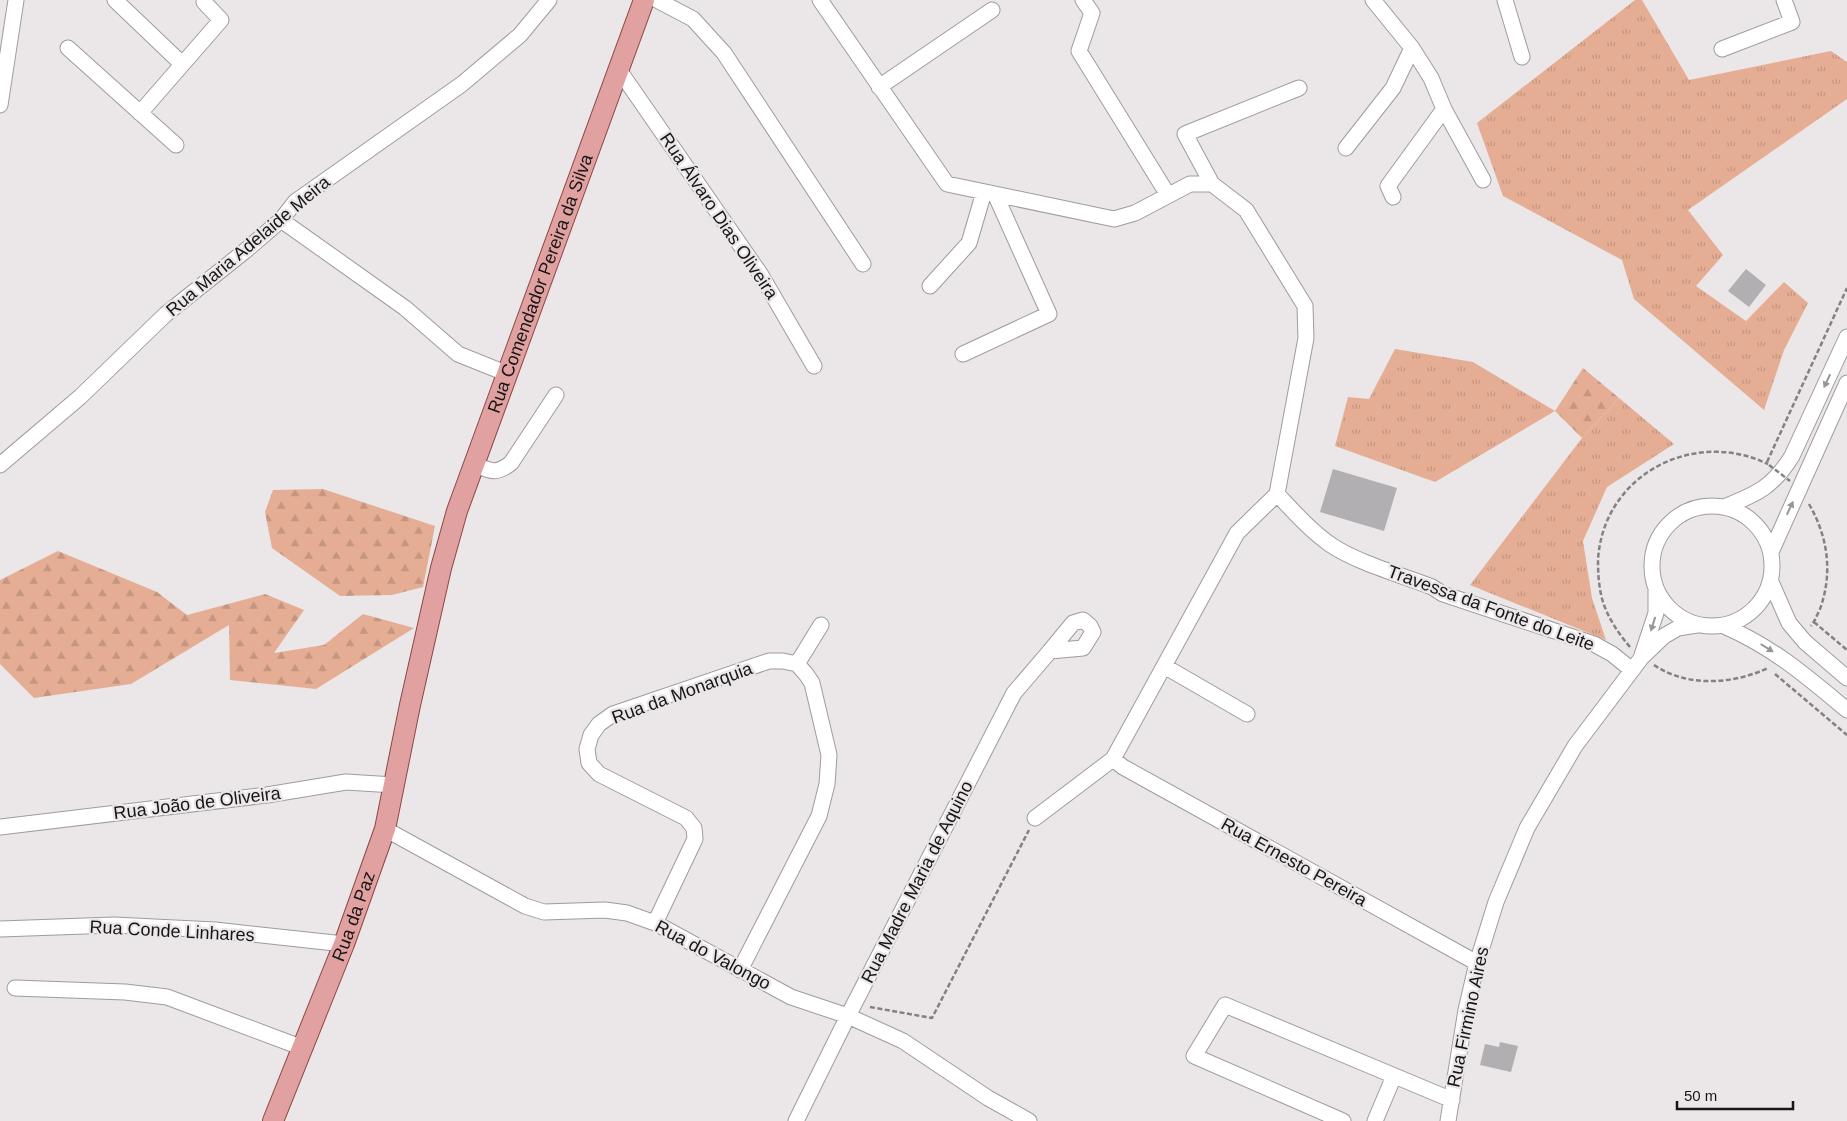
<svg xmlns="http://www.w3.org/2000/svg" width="1847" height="1121" viewBox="0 0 1847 1121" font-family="Helvetica,sans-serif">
  <defs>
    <pattern id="grass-tufts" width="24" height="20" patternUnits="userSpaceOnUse" patternTransform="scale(1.25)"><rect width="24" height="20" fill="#e5ae94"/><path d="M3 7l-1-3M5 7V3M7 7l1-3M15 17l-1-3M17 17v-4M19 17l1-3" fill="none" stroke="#c4957f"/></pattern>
    <pattern id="forest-firs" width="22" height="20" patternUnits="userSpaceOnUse" patternTransform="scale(1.25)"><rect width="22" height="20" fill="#e5ae94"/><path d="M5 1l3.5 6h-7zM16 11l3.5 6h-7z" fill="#c4957f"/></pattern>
  </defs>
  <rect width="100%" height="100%" fill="#ebe6e7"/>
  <!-- grass -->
  <path fill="url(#grass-tufts)" d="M1635 0H1642L1689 80 1831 51 1847 62V99L1688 210 1723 255 1696 286 1746 321 1784 282 1808 303 1784 350 1764 410 1634 299 1622 260 1503 196 1477 123Z
    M1395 349 1473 362 1555 411 1435 482 1335 446 1348 397 1369 399Z
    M1619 398 1674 444 1607 487 1583 541 1592 598 1606 640 1470 585 1582 438Z"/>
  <!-- forest -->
  <path fill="url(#forest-firs)" d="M1583 368 1619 398 1582 438 1555 411Z
    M323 489 435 526 423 587 392 595 340 596 272 548 265 512 273 490Z
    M58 551 157 592 187 615 265 594 304 610 274 653 324 645 363 614 414 628 316 689 230 680 229 625 131 684 34 698 0 664V580Z"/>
  <!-- building -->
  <path fill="#b2afb2" d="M1746 269 1766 285 1749 307 1728 291Z
    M1333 469 1397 488 1384 531 1320 512Z
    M1500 1042 1518 1046 1511 1072 1480 1065 1485 1044 1499 1047Z"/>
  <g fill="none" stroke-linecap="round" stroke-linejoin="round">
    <defs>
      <path id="minor" d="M115 0 182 64
        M657 0 693 19 724 53 863 264
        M820 0 947 184 1114 219 1135 213 1190 184H1212L1246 210 1305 306 1306 338 1277 494
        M1083 0 1092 13 1079 51 1168 195
        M1373 0 1412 48 1431 78 1444 109 1483 180
        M1505 0 1522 57
        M68 48 176 145
        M1722 49 1792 22 1784 0
        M619 70 761 275 814 366
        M879 87 992 10
        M0 105 16 0
        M140 113 221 20 204 2
        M1346 148 1393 88 1412 48
        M1212 184 1185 134 1299 88
        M1393 197 1388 186 1444 109
        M281 220 405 308 458 354 508 374
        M930 286 969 243 984 192
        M963 354 1049 314 995 194
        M474 464C490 471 496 475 511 463L556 395
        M0 465 80 397 166 314 245 251 281 220 295 202 462 84 520 35 549 0
        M1277 494C1294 512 1311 531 1331 545 1358 563 1401 575 1432 587L1443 594 1594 644 1612 654 1632 670
        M1652 566a60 60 0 1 1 120 0a60 60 0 1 1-120 0Z
        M1724 507C1757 494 1773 487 1792 456L1847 337
        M1771 552 1847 383
        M1771 582 1789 623 1805 642 1847 678
        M1083 620 1090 626 1093 632 1083 648 1050 651 1073 623Z
        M1724 626C1774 648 1805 675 1847 710
        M1642 655 1656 613V591
        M797 664 821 625
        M1164 666 1247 714
        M1113 759 1123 767 1477 963
        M1035 818 1113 759 1237 533 1277 494
        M0 827 267 795 346 782 394 785
        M385 829 525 906 544 912 605 910 627 913 655 923 791 997 848 1016 903 1041 988 1098 1029 1121
        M655 923 695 839 694 828 686 818 599 774 589 763 587 749 591 735 599 724 613 714 769 661H783L797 664
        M0 929 114 925 215 930 344 944
        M740 970 819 816 827 784 829 755 812 683 806 674 797 664
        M15 988 125 992 167 997 303 1048
        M796 1121 848 1016 1014 693 1050 651
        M1343 1121 1194 1056 1225 1005 1452 1100
        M1375 1121 1394 1076
        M1448 1121 1466 1010 1477 963 1496 902 1527 828 1575 746 1642 657 1664 636 1678 628 1697 625"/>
      <g id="major">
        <path id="s1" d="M273 1121 344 944 385 829 410 705 441 568 457 511 644 0"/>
      </g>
    </defs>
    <!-- minor casing -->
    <use href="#minor" stroke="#a09b9c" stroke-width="17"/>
    <!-- major casing -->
    <use href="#major" stroke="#8d4747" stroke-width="22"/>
    <!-- path -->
    <path stroke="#848181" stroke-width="2.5" stroke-dasharray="5 2.5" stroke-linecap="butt" d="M1767 462 1847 288
      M1809 504C1828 537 1833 573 1820 609 1817 615 1815 621 1811 626
      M1814 622 1847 650
      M1630 647C1619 634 1610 621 1604 605 1599 591 1598 575 1598 560 1603 475 1693 428 1768 464
      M1654 665C1688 688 1733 684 1768 668
      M1775 674 1847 735
      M870 1007 932 1018 1029 830"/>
    <!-- minor -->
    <use href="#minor" stroke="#fff" stroke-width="15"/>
    <!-- major -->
    <use href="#major" stroke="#e1a1a1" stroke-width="20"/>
    <!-- path-bridge -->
    <path stroke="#848181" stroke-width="2.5" stroke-dasharray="5 2.5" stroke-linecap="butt" d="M1769 465 1790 481"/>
  </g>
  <!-- one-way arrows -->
  <defs><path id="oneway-solid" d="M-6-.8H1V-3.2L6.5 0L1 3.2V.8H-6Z" transform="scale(1.25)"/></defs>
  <g fill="#979696">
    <use href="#oneway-solid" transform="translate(1827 381) rotate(115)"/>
    <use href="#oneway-solid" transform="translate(1790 508) rotate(-65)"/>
    <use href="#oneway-solid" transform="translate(1653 624) rotate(108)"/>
    <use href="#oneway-solid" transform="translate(1767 648) rotate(32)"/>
  </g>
  <g text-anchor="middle" stroke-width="4.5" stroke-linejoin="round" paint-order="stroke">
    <!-- street labels -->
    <g font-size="18" fill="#171616" stroke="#ebe6e7">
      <text transform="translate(719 216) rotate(56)" y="6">Rua Álvaro Dias Oliveira</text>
      <text transform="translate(248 246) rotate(-40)" y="6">Rua Maria Adelaide Meira</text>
      <text dy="6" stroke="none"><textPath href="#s1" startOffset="881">Rua Comendador Pereira da Silva</textPath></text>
      <text transform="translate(1491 608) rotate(20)" y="6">Travessa da Fonte do Leite</text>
      <text transform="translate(682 693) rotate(-20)" y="6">Rua da Monarquia</text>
      <text transform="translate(197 803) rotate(-7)" y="6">Rua João de Oliveira</text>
      <text transform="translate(1294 862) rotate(29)" y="6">Rua Ernesto Pereira</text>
      <text transform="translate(917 882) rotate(-63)" y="6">Rua Madre Maria de Aquino</text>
      <text dy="6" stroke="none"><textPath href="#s1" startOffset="220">Rua da Paz</textPath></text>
      <text transform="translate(172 931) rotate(3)" y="6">Rua Conde Linhares</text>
      <text transform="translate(713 955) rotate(28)" y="6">Rua do Valongo</text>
      <text transform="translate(1468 1017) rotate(-78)" y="6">Rua Firmino Aires</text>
    </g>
  </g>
  <!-- scale -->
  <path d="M1677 1101v8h116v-8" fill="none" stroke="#171616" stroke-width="2.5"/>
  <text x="1684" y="1101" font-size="15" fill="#171616" stroke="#ebe6e7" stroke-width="4" paint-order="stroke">50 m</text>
</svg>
